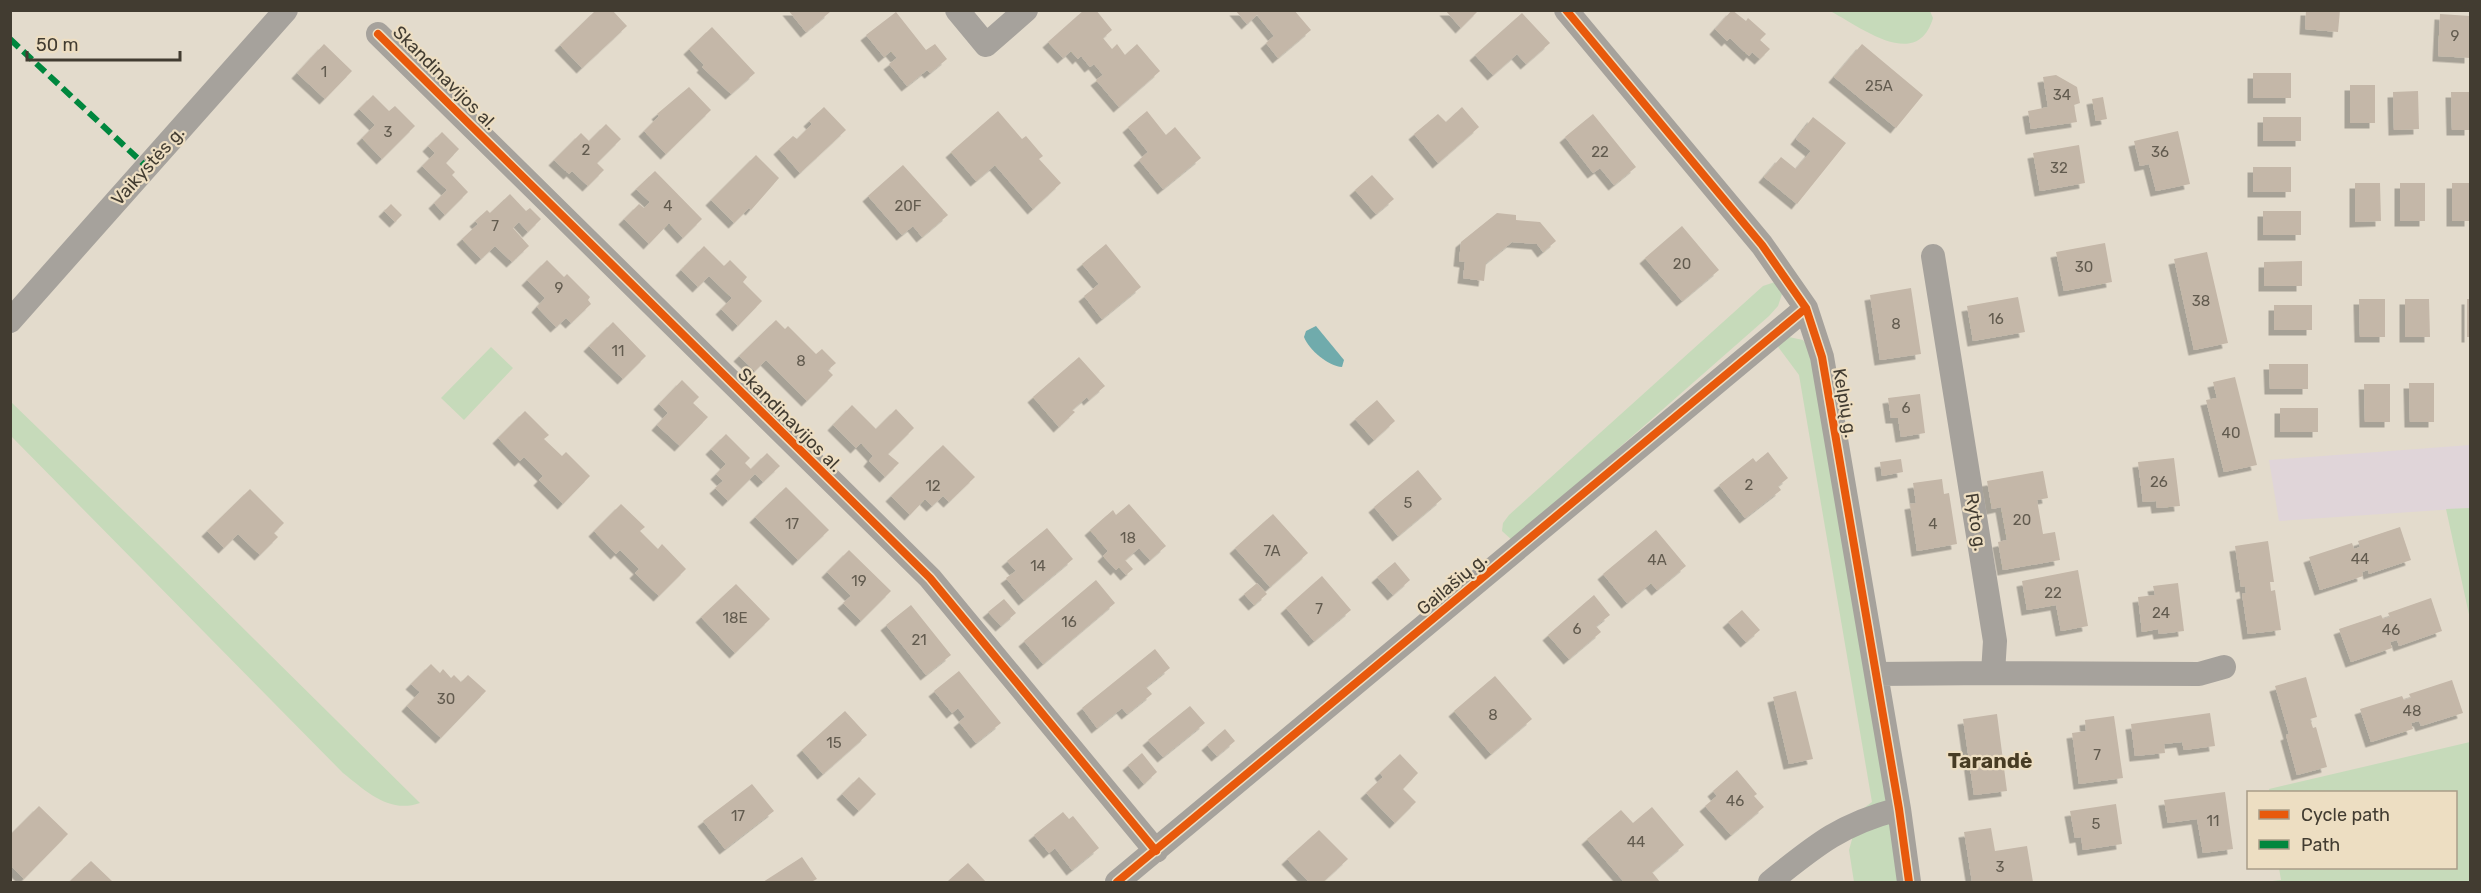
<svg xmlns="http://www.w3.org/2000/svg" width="2481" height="893" viewBox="0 0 2481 893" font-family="Rubik,sans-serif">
  <defs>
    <filter id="shadow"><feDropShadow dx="-5.5" dy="5.5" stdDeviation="0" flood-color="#0004"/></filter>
  </defs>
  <rect width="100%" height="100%" fill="#e3dbcc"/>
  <!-- commercial -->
  <path fill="#e0d5d9" d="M2470 445V508L2279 521 2269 460Z"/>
  <!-- green -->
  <path fill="#c6daba" d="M1830 11H1930L1933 18C1917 72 1861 27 1830 11Z
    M1775 282 1782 294 1778 306 1769 316 1513 541 1502 531 1503 523 1509 515 1763 286Z
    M1789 337 1803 340 1809 347 1857 602 1898 882H1854L1849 850 1860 811 1872 802 1799 375 1776 344Z
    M491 347 513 368 464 420 441 398Z
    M11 402 158 544 420 803C389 814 366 791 343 773L11 436Z
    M2470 508V619L2446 509Z
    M2470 742V882H2264L2281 880 2279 868H2456V792H2270L2269 789Z"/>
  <!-- water -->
  <path fill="#70abac" d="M1316 326 1344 360 1342 367C1328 366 1309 350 1304 337L1306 331Z"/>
  <!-- building -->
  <path fill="#c4b7a8" filter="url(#shadow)" d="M596 10H612L627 26 582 68 560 45Z
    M788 10H828L830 12 806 32Z
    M1084 10H1096L1112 30 1103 38 1112 49 1117 44 1125 55 1137 44 1160 71 1119 107 1096 80 1103 75 1094 64 1090 67 1081 56 1078 59 1071 51 1063 58 1048 42Z
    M1235 10H1294L1311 30 1278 58 1266 43 1274 36 1257 15 1247 24Z
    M1445 10H1479L1461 28Z
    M1732 10 1746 21 1748 18 1766 34 1760 40 1770 49 1760 59 1752 52 1749 56 1730 38 1727 41 1715 29Z
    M2306 10H2340L2338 32 2305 29Z
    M896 12 926 50 935 44 947 59 930 73 927 70 907 86 889 64 897 58 891 51 884 57 866 35Z
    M1522 13 1550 43 1526 64 1517 54 1493 75 1475 55Z
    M2440 14 2470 16V58L2438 56Z
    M712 27 755 73 731 94 702 67 704 65 689 49Z
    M324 44 352 71 325 99 297 73Z
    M1862 44 1923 95 1896 128 1834 77Z
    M2253 73H2291V98H2253Z
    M2056 75 2077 87 2080 103 2074 105 2077 122 2031 129 2028 111 2048 107 2043 77Z
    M2350 85H2375V123H2350Z
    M689 87 711 110 666 154 644 131 659 116 657 114Z
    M2418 91 2419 129 2394 130 2393 92Z
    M2451 92H2470V130H2452Z
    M373 95 389 111 395 106 415 126 382 159 362 138 375 125 359 109Z
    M2103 97 2107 119 2096 121 2092 99Z
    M824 107 846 130 800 173 779 149 793 136 797 139 812 124 809 121Z
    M1462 107 1479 127 1438 163 1414 134 1438 114 1446 122Z
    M998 111 1022 139 1026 136 1043 156 1039 159 1061 183 1033 209 995 165 976 181 951 152Z
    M1147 111 1166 135 1175 127 1201 158 1163 189 1139 160 1148 152 1128 127Z
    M1593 114 1636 167 1614 185 1600 168 1593 173 1565 137Z
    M1813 117 1846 143 1797 204 1764 177 1781 157 1796 169 1811 151 1796 139Z
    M2263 117H2301V141H2263Z
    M606 124 621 139 597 163 604 170 588 186 572 171 569 174 554 160 581 133 589 141Z
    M2178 131 2190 184 2156 191 2149 164 2140 166 2134 141Z
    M442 132 459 149 446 163 455 172 452 175 468 192 445 215 434 203 447 190 422 166 435 153 428 146Z
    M2079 145 2085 183 2040 191 2033 153Z
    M756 155 779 178 751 210 749 208 734 223 711 200Z
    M903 165 948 215 922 237 913 226 902 235 868 196Z
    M2253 167H2291V192H2253Z
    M655 171 702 219 683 238 669 223 649 244 624 219 639 204 644 208 650 202 636 189Z
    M1372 175 1394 199 1376 214 1355 190Z
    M2355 183H2380L2381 221 2355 222Z
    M2400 183H2425V221H2400Z
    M2452 183H2470V221H2452Z
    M510 194 526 211 530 208 541 219 528 232 519 222 513 228 529 246 512 262 495 246 481 259 462 239 478 224 475 221 487 210 490 213Z
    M391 204 402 215 395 222 384 211Z
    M2263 211H2301V235H2263Z
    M1497 213 1516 215V220L1540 222 1556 241 1543 252 1537 244 1512 242 1486 263 1484 281 1463 278 1465 262 1459 261 1461 242Z
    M1682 226 1719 270 1682 301 1645 258Z
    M2105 243 2112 282 2064 291 2056 252Z
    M1106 244 1141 287 1102 319 1084 296 1099 284 1082 264Z
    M704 246 724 266 730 260 747 277 743 282 762 301 738 326 721 309 732 298 709 276 698 287 681 270Z
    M2207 252 2228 343 2194 350 2174 259Z
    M547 260 564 277 567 274 590 297 588 300 591 304 571 323 566 318 556 327 537 307 545 298 527 280Z
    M2302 261V286H2264V262Z
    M1911 288 1921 354 1880 360 1870 295Z
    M2018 297 2025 332 1973 341 1967 306Z
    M2359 299H2385V337H2360Z
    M2405 299H2429L2430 337H2405Z
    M2467 299H2470V337H2467Z
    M2274 305H2312V330H2274Z
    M776 320 785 329 788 326 816 354 822 349 836 363 828 370 833 375 807 401 766 360 755 371 739 356Z
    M613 322 646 356 623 379 589 346Z
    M1079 357 1105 386 1089 400 1087 397 1072 410 1075 412 1059 427 1033 397Z
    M2269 364H2308V389H2270Z
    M2235 377 2257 465 2224 472 2206 400 2217 398 2213 382Z
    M682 380 699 397 693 403 708 417 680 446 657 425 668 413 659 404Z
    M2409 383H2434V422H2410Z
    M2364 384H2390V422H2365Z
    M1920 394 1925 433 1901 437 1898 418H1891L1888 398Z
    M1377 400 1395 421 1374 440 1355 419Z
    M852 405 876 429 896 409 914 428 888 454 899 463 885 477 869 461 873 456 861 443 856 448 833 425Z
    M2280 408H2318V432H2280Z
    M525 411 549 435 544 439 562 456 566 452 590 476 563 504 539 480 543 476 524 457 520 461 498 438Z
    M726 434 750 458 745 463 751 469 767 453 780 466 763 482 755 474 728 501 715 488 723 481 716 474 726 464 711 449Z
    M943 445 975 477 949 502 943 496 932 506 925 499 910 515 891 496Z
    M1768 452 1788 478 1778 486 1781 490 1745 518 1719 485 1753 458 1756 462Z
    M2174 458 2180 506 2157 508 2156 501 2143 502 2138 462Z
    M1901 459 1903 472 1882 476 1880 462Z
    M1418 470 1442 499 1398 536 1374 507Z
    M2043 471 2048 498 2037 500 2043 534 2055 532 2060 560 2003 570 1998 542 2007 540 2001 507 1992 509 1987 481Z
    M1942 479 1944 494 1949 493 1957 544 1917 551 1910 504 1916 503 1913 483Z
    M786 487 829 530 798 560 755 517Z
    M250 489 284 523 274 533 278 537 260 555 238 534 224 548 207 531Z
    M621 504 645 527 640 531 658 549 662 544 686 569 659 596 635 573 639 569 620 550 616 554 594 531Z
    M1129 504 1166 546 1150 560 1139 548 1125 560 1133 569 1126 575 1119 567 1116 570 1103 556 1108 551 1090 530 1113 510 1116 515Z
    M1273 514 1308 553 1270 587 1235 548Z
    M2400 527 2411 560 2369 574 2368 570 2362 572 2363 576 2320 590 2309 557 2352 543 2354 549 2360 547 2358 541Z
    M1047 528 1073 559 1024 600 1006 578 1016 571 1007 561Z
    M1656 530 1686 566 1657 590 1651 583 1627 603 1603 574Z
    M2268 541 2274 582H2270L2271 591 2275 590 2281 630 2248 634 2242 594 2246 593 2245 586 2241 587 2235 546Z
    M849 550 891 591 861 621 843 603 851 596 827 572Z
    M1395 562 1410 580 1393 595 1377 577Z
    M2078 570 2088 626 2061 631 2056 605 2027 610 2022 581Z
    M1322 576 1351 610 1314 641 1286 608Z
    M1096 580 1115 603 1043 664 1024 641Z
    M1257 583 1267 594 1254 605 1244 594Z
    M2178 583 2184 631 2159 634 2158 629 2142 632 2138 597 2155 595 2153 586Z
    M736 584 770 619 735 653 701 617Z
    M1594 595 1610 615 1596 626 1601 632 1569 659 1548 635Z
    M2431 598 2442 631 2399 646 2397 640 2390 642 2392 648 2351 662 2339 629 2381 615 2383 619 2390 617 2388 613Z
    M1004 599 1016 613 1001 626 988 612Z
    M911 605 951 655 926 675 886 625Z
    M1742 610 1760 630 1746 642 1728 622Z
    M1155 649 1170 668 1146 687 1152 694 1127 714 1122 708 1097 728 1082 708Z
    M431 664 440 673 443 669 451 678 454 675 461 682 468 675 486 691 441 738 407 706 420 692 411 684Z
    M959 671 1001 723 976 743 959 722 965 717 958 708 952 713 934 691Z
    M1495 676 1532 719 1491 754 1454 711Z
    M2306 677 2317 717 2310 719 2313 728 2316 727 2327 767 2297 775 2286 735 2289 734 2275 686Z
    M2452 680 2463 713 2421 726 2419 721 2411 723 2413 729 2371 742 2360 709 2402 696 2404 700 2411 698 2409 694Z
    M1796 691 1813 759 1789 764 1773 697Z
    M1190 706 1205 723 1163 757 1148 740Z
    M845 711 867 735 823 774 802 750Z
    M2210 713 2215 746 2184 750 2182 742 2164 744 2165 753 2135 756 2131 724Z
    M1997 714 2007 791 1974 795 1963 719Z
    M2114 716 2123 778 2079 784 2072 733 2086 731 2085 720Z
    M1225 729 1235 741 1217 756 1207 745Z
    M1142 753 1157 772 1144 784 1128 765Z
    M1400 754 1418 773 1403 789 1416 802 1395 823 1366 793 1383 777 1380 773Z
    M1737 770 1757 794 1754 796 1764 807 1731 835 1705 806 1717 796 1713 791Z
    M859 777 876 794 859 811 842 794Z
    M752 784 774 811 725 849 703 821Z
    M2225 792 2233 849 2203 853 2197 819 2168 823 2164 800Z
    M2116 804 2122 844 2083 850 2081 837 2075 838 2070 811Z
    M39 806 68 834 24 879 10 865V835Z
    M1652 807 1684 845 1652 872 1660 882H1624L1587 839 1621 810 1633 823Z
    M1063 812 1069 819 1073 816 1099 848 1072 870 1055 848 1049 853 1034 835Z
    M1991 828 1995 851 2027 846 2033 882H1972L1964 832Z
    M1319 830 1348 859 1323 882H1309L1287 859Z
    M802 857 817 879 811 882H763Z
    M91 861 113 882H69Z
    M968 863 986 882H947Z"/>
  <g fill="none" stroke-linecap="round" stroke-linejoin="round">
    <!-- street -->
    <path stroke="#a6a29c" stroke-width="24" d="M957 10 986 45 1026 10
      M1566 10 1762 245 1806 308 1822 357 1899 809 1909 882
      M378 34 930 578 1156 851
      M10 321 286 10
      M1993 673 2199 674 2224 667
      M1876 674 1993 673 1995 641 1933 256
      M1117 882 1806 308
      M1770 882C1816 845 1841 824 1899 809"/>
    <!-- quiet -->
    <path stroke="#00873e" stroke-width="6" stroke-dasharray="12 6" stroke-linecap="butt" d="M10 39 147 167"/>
    <defs>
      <path id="cycleway" d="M1566 10 1762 245 1806 308 1822 357 1899 809 1909 882
        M378 34 930 578 1156 851
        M1117 882 1806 308"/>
    </defs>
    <!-- cycleway casing -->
    <use href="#cycleway" stroke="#eddec2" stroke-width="11"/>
    <!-- cycleway -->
    <use href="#cycleway" stroke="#e8590c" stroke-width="8"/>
  </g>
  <g text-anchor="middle" stroke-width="4.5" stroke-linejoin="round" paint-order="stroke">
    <!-- number labels -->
    <g font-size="15" fill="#625b4f">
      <text x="2455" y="41">9</text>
      <text x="324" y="77">1</text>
      <text x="1879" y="91">25A</text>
      <text x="2062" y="100">34</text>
      <text x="388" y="137">3</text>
      <text x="586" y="155">2</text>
      <text x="1600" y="157">22</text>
      <text x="2160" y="157">36</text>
      <text x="2059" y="173">32</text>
      <text x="668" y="211">4</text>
      <text x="908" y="211">20F</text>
      <text x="495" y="231">7</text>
      <text x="1682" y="269">20</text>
      <text x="2084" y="272">30</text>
      <text x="559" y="293">9</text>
      <text x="2201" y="306">38</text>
      <text x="1996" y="324">16</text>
      <text x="1896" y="329">8</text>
      <text x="618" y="356">11</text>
      <text x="801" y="366">8</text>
      <text x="1906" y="413">6</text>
      <text x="2231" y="438">40</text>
      <text x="2159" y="487">26</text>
      <text x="1749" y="490">2</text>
      <text x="933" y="491">12</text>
      <text x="1408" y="508">5</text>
      <text x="2022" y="525">20</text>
      <text x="792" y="529">17</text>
      <text x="1933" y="529">4</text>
      <text x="1128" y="543">18</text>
      <text x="1272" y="556">7A</text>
      <text x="2360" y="564">44</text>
      <text x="1657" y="565">4A</text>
      <text x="1038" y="571">14</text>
      <text x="859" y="586">19</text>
      <text x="2053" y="598">22</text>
      <text x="1319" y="614">7</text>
      <text x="2161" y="618">24</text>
      <text x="735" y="623">18E</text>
      <text x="1069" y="627">16</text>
      <text x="1577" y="634">6</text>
      <text x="2391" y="635">46</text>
      <text x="919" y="645">21</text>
      <text x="446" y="704">30</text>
      <text x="2412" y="716">48</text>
      <text x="1493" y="720">8</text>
      <text x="834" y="748">15</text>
      <text x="2097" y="760">7</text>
      <text x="1735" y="806">46</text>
      <text x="738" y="821">17</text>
      <text x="2213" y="826">11</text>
      <text x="2096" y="829">5</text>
      <text x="1636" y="847">44</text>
      <text x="2000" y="872">3</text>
    </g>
    <!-- street labels -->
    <g font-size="18" fill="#423c31" stroke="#eddec2">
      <text transform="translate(445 78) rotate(45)" y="6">Skandinavijos al.</text>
      <text transform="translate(148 166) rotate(-48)" y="6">Vaikystės g.</text>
      <text transform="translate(1845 403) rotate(80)" y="6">Kelpių g.</text>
      <text transform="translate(790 420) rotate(45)" y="6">Skandinavijos al.</text>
      <text transform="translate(1976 522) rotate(81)" y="6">Ryto g.</text>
      <text transform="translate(1452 584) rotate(-40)" y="6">Gailašių g.</text>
    </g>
    <!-- quarter labels -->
    <g font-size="21" font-weight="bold" fill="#483c24" stroke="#eddec2">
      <text x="1990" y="768">Tarandė</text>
    </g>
  </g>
  <!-- border -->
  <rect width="2481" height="893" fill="none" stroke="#423c31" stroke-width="24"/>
  <!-- legend -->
  <rect x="2247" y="791" width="210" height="78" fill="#eddec2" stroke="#a99d88" stroke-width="1.5"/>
  <rect x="2259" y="810" width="30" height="9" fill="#e8590c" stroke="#a99d88" stroke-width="1.5"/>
  <text x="2301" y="821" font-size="18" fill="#423c31">Cycle path</text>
  <rect x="2259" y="840" width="30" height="9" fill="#00873e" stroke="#a99d88" stroke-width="1.5"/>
  <text x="2301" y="851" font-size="18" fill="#423c31">Path</text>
  <!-- scale -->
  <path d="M27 51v9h153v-9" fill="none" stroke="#423c31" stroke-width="3"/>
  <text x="36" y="51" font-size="18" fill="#423c31" stroke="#eddec2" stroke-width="4.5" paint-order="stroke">50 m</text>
</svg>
